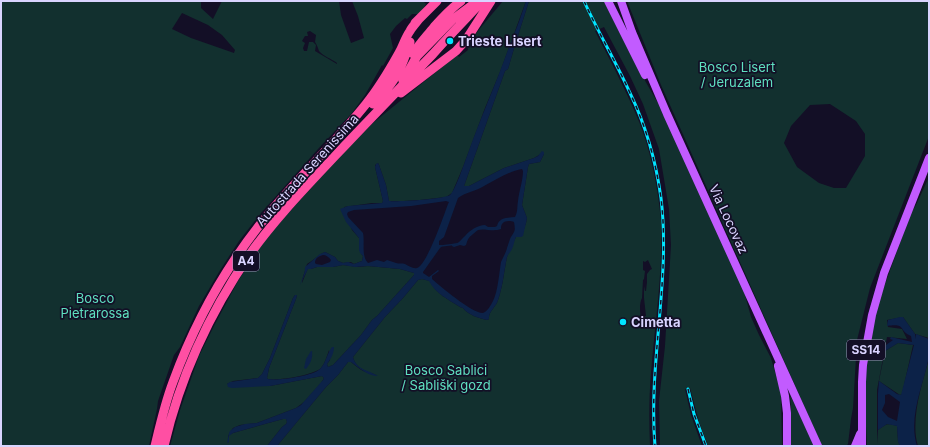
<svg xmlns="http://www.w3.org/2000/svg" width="930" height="447" viewBox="0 0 930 447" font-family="Inter,sans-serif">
  <rect width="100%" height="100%" fill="#130f26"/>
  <!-- green -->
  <path fill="#12302f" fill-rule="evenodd" d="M1 1H201V8L213 19 222 1H339L341 15 351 43 364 38 358 16 352 1H425L424 2 426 4 420 14H412L407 19 405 18 396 26 390 34 393 48 383 66 382 65 365 95 352 113 318 149 261 213 239 241 219 272 199 306 180 347 174 355 158 401 157 409 149 446H1ZM182 13 208 25 222 35 235 50 234 53 191 38 172 29ZM310 31 316 35 315 42C317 45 318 48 319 51 323 56 332 59 337 63V64L315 51 316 45 313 42H309L307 51H304L303 48 305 43 302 41 305 36H308L307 32Z
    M503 1H526L500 72 485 108 463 167 452 193 446 197 420 200 404 201H389L386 185 379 165 378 163 375 165V167L383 201 382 203H372L344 207 352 230 359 238C360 244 358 251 363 256L362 261 354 264 351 262 343 263 338 261 335 257 325 252C318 255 314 260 307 264 306 269 302 278 302 283L308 268 311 269 317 267H333L343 265 358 267 368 266 400 269 414 273V275L377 316 372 320 361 335 333 365 328 367 327 364 330 360 329 350C327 356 325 363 321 368 314 375 278 381 268 379L267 378 269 368 296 299 297 295H295L293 298 270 358 262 374 258 378 233 381 227 384 257 386H270L322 376 324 378 321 383 304 402 296 408 257 423 240 425 233 428 228 436V443L229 435 233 433 283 419H286L287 422 286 424 282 427 267 446H170L180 410 199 356 215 324 238 281 261 245 282 220 340 156 373 123 457 55 459 57 468 50 467 44Z
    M529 1H604L640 72 666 117 742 284 751 317 759 335 771 358 781 393 782 446H708L699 422 690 388 685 389 691 415 702 446H660L659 401 665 346 671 245 669 209 659 149 643 104 630 76 604 27 595 31C611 62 627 92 640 124 651 152 659 192 661 222 663 272 655 323 651 373 649 397 649 422 650 446H277L326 387 338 375 348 362H351C359 369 366 374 377 375 367 372 355 368 353 357L385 317 403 298 418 280 422 279 430 281C435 293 449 300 460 307L463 308C468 315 479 318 487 320L489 319C488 312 496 307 498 300 503 286 504 271 507 257 509 251 513 243 516 237H521L526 223 527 218 522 205 528 167 529 164 540 162 544 154V152L534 158 504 168 469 186H464L505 71 508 69 515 45ZM648 260 652 269 650 270 647 274V282L646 291H645L644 286V298L646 316H644L645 322 643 327 642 326C641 317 638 306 642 298L643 280 644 279 645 271 643 270V261L645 262Z
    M627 1H929V136L870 288 857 340 853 408 851 419 848 444 846 446H822L661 85ZM830 104 856 121 865 134V156L846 188H834L819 183 797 167 784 143 791 126 810 105Z
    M929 177V338L915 334 903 317 887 320 888 327 902 329 907 339 887 337 877 390V444L878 430C887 424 886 423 897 426L898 441 900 446H867L866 426V374L873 317 911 213 916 205Z
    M898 343 913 345 902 394 900 395 879 381 885 351Z
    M929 359V395L928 412 929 425V446H918C910 421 922 383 929 359Z
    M790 395 815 446H791V408Z"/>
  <!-- water -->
  <path fill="#0c2248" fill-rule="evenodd" d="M526 1H529L515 45 508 69 505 71 464 186H469L504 168 534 158 538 156 542 151 544 152V154L540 162 529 164 528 167 522 205 527 218 526 223 523 236 521 237H516C514 241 514 245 512 249 511 252 508 254 507 257 504 271 503 286 498 300 496 307 488 312 489 319L487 320C479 318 468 315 463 308L460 307C449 300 435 293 429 281L422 279 418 280 403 298 385 317 353 357C356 370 369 370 378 376 368 376 359 368 351 362H348L338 375 326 387 277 446H267L282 427 286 424 287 422 286 419H283L233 433 229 436V442L227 443 229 433 230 431 235 427 245 424 257 423 296 408 301 405 323 380 324 378 322 376 270 386 232 388 228 387 227 384 230 382 258 378 262 374 270 358 293 298 295 295H297L296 299 269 368 267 378 268 379C278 381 313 376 320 369 326 363 327 353 332 347H334C334 353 331 359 327 364L328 367 333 365 361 335 372 320 377 316 414 275V273L400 269 368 266 355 267 343 265 333 267H317L311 269H308L300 285C302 279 305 274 305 267L320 254 325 252 335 257 338 261 343 263 348 262 354 264 362 261 363 256 360 253 359 250V238L346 222 340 209 348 206 382 203 383 201 375 167 376 164 378 163 379 165 386 185 389 201C398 202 444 199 450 195 455 191 464 164 467 156 480 119 496 84 509 47 515 32 521 17 526 1ZM522 169 523 171C523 181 519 191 518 201 517 206 518 212 515 217 508 218 499 217 497 226L495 227H488L485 225C478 225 470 230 465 236 460 240 460 244 452 244V246L454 247 460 245 464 246 466 245C468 239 468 238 473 234 475 233 476 231 478 230 484 228 493 232 501 229 501 227 501 226 502 224 505 220 511 221 514 222 516 233 514 231 510 239 509 242 508 245 507 248 506 253 503 257 501 262 499 274 498 291 493 301 491 305 487 312 483 313 473 314 440 286 432 279V276L439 271 438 270 429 277 423 273V272L440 248 443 245H439V241L444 237 458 198C466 192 476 191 484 186 496 180 509 171 522 169ZM446 201 449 202 448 204C444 215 427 265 417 268 413 269 409 266 405 264 402 263 399 264 396 263 393 262 390 261 387 260L384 262 377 260 368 263C361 256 365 242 363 233L348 217 347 214 348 212 354 210 411 206ZM323 255C326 255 329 257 331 260L330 262 322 265 316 264 315 263C315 258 319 256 323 255Z
    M900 317H903L915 334V339L916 334 929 339C929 345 930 352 929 357 923 386 908 417 917 446H900L898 442 897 426 887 424 878 430V393L879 381 897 394 901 395 914 345 898 343 885 351 886 345 893 340 890 339 891 337 912 342 911 336C898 331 907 323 887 326L888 320ZM889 394 900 402 897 421 888 417 882 410 885 403V395Z
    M311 351H312C313 358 311 363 306 369L304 368 306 359Z"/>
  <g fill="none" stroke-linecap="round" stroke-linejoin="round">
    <!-- stream -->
    <path stroke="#0c2248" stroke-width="1.5" d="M441 246 457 244"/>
    <!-- primary -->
    <path stroke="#c25bff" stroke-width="8" d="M608 1 645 75
      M621 1 632 32 667 114 818 446
      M778 366 785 396 787 413V446
      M855 446 860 434
      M862 446V382L863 365 872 315 884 273 929 158"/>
    <!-- motorway -->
    <path stroke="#ff4fa3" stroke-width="9" d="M415 23 437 1
      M413 54C419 44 427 36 434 27 443 17 450 9 461 1
      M403 81 417 56 452 20 475 3
      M401 93 456 51 466 40 491 1
      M373 104C379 97 385 92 390 85 400 72 405 57 410 42
      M155 446C160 425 165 403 173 382 195 322 226 266 266 217 298 178 335 143 366 104 379 88 389 71 399 53 403 46 405 38 410 31 412 27 416 23 419 19
      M164 446C180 377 210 312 250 254 275 219 305 188 335 156 367 122 400 88 433 54 449 36 466 19 482 1"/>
    <defs>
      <path id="rail" d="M584 1C598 32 616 62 630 93 646 126 656 162 661 198 671 280 648 363 655 446
        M688 389 694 414 706 446"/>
    </defs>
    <!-- rail casing -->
    <use href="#rail" stroke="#00e5ff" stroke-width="3"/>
    <!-- rail -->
    <use href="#rail" stroke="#130f26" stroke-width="1.5" stroke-dasharray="4.5" stroke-linecap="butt"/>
  </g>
  <!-- markers -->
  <g fill="#00e5ff" stroke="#130f26" stroke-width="1.5">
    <circle cx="450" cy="41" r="4"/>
    <circle cx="623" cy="322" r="4"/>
  </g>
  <g text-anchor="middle" stroke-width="3.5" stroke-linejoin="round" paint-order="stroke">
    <!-- shield labels -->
    <g fill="#130f26" stroke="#9e99be" stroke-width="1">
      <rect x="233" y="251" width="26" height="20" rx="3"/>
      <rect x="847" y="340" width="38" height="20" rx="3"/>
    </g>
    <g font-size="12" font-weight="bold" fill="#d9d4ff">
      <text x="246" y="265">A4</text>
      <text x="866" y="354">SS14</text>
    </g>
    <!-- poi labels -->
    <g font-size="13" font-weight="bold" fill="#d9d4ff" stroke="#130f26" text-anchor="start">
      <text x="458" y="46">Trieste Lisert</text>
      <text x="631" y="327">Cimetta</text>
    </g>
    <!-- park labels -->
    <g font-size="13" fill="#5fe0c0" stroke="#130f26">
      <text x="737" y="72">Bosco Lisert<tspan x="737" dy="15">/ Jeruzalem</tspan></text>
      <text x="95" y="303">Bosco<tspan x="95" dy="15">Pietrarossa</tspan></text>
      <text x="446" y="375">Bosco Sablici<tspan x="446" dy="15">/ Sabliški gozd</tspan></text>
    </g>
    <!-- street labels -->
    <g font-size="13" fill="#d9d4ff" stroke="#130f26">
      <text transform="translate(307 170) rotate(-48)" y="5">Autostrada Serenissima</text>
      <text transform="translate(729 219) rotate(65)" y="5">Via Locovaz</text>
    </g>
  </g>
  <!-- border -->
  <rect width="930" height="447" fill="none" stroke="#d9d4ff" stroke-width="4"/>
</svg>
